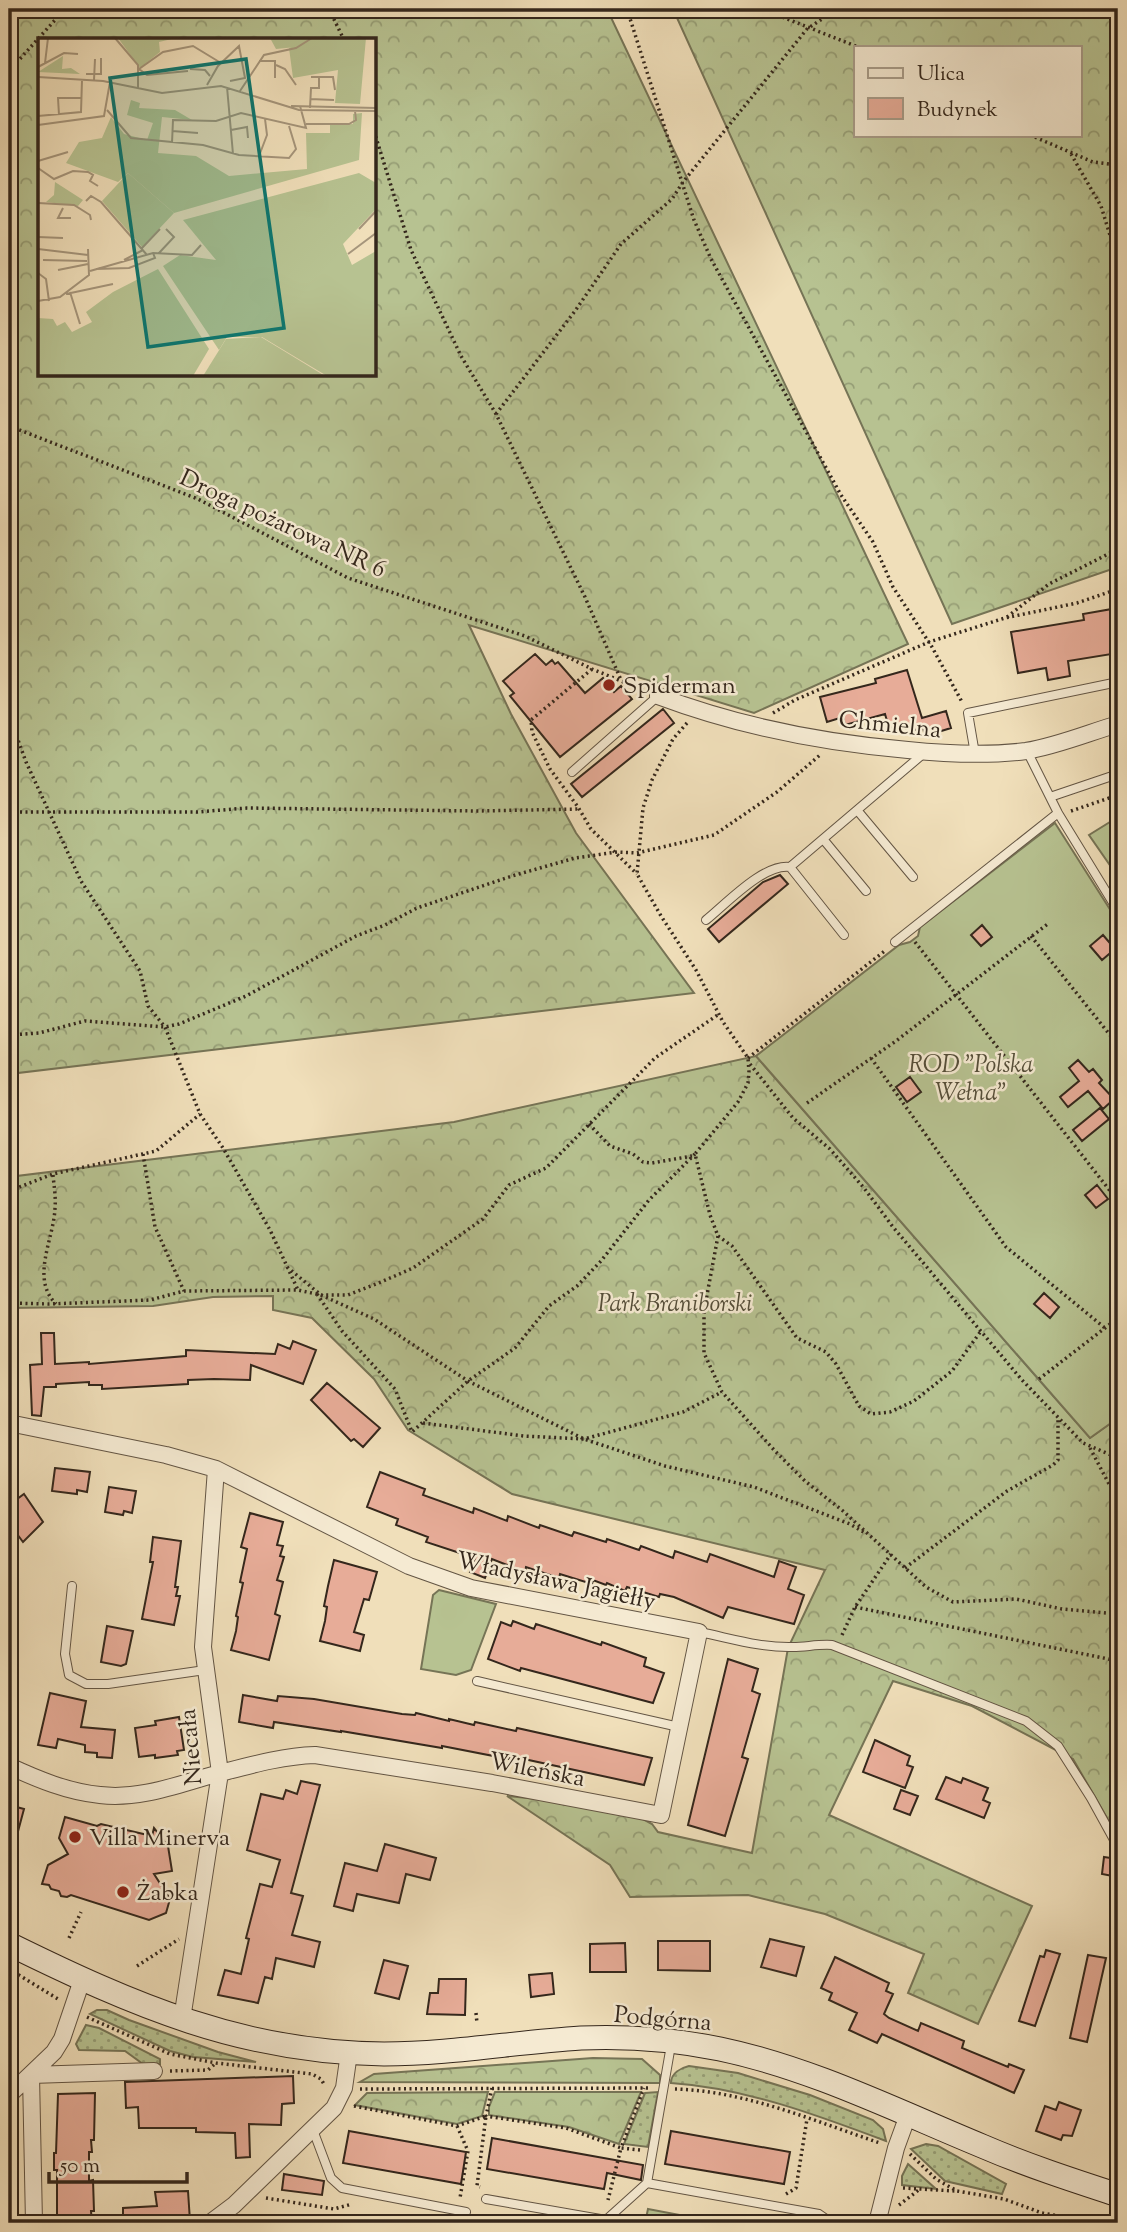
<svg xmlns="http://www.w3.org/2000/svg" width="1127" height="2232" viewBox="0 0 1127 2232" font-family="'Sorts Mill Goudy',serif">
  <defs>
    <pattern id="grass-dots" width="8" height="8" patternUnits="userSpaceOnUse" patternTransform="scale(1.75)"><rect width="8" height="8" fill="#b7c291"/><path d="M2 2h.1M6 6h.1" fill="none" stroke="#969e76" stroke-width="1.8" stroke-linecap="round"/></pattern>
    <pattern id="forest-crowns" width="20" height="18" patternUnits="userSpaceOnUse" patternTransform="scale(1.75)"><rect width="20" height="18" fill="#b7c291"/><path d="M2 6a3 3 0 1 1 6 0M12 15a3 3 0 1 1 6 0" fill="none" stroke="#969e76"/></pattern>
    <pattern id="park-tufts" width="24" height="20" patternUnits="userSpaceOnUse" patternTransform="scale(1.75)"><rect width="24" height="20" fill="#b7c291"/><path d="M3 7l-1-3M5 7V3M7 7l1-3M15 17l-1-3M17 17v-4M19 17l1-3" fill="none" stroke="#969e76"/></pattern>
  </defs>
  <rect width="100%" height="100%" fill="#f0dfba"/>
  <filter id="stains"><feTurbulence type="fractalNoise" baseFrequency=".00286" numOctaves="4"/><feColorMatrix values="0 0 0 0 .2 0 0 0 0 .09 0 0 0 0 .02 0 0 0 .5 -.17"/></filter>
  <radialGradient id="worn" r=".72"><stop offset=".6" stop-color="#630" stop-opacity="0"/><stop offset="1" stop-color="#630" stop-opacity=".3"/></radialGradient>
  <!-- grass -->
  <path fill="url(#grass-dots)" stroke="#767456" stroke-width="2" d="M97 2010H107L129 2020 218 2052 256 2062 193 2057 170 2051 90 2014Z
    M86 2025 99 2028 160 2059V2064H143L125 2051 79 2050 76 2044Z
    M689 2066 738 2073 810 2095 873 2120 883 2129 886 2141C817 2115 745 2088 671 2083 671 2073 681 2068 689 2066Z
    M658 2092 648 2147 624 2144 645 2093Z
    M926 2144 938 2146 1006 2184 1002 2194 945 2181 911 2149Z
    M908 2164 936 2189 902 2185V2176Z"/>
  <!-- forest -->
  <path fill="url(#forest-crowns)" stroke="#767456" stroke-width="2" fill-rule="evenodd" d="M9 9H607L908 644 754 713 469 625 511 714 576 833 694 993 9 1074ZM374 40V374H40V40Z
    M673 9H1118V567L952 624ZM856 47H1080V135H856Z
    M756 1056 1090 1438 1118 1418V1837L1073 1759 972 1706 893 1681 829 1815 1032 1906 978 2024 908 1993 924 1954 825 1914 748 1895 630 1897 610 1865 507 1796 623 1808 652 1824 658 1832 752 1853 788 1648 825 1570 512 1494 408 1430 374 1379 312 1318 273 1310V1296L213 1297 153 1306 9 1308V1177L454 1122Z
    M593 2058 642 2059 660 2075V2083L360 2082 374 2074Z
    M488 2092 482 2116 457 2124 355 2105 367 2093Z
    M495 2092H641L619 2144 569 2127 489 2115V2107Z"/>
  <!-- park -->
  <path fill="url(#park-tufts)" stroke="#767456" stroke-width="2" d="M648 2209 685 2216 683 2223H645Z"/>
  <!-- garden -->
  <path fill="#b7c291" stroke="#767456" stroke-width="2" d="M1118 817V873L1116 874 1089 835Z
    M1055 823 1118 922V1418L1090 1438 756 1056 899 945 910 942 918 936 920 927Z
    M439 1590 496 1604 471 1670 456 1675 421 1669 433 1595Z"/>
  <!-- building -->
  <path fill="#e7ac98" stroke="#34271c" stroke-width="2" d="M1112 609 1113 612 1118 611V653L1068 661 1070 676 1048 680 1046 668 1018 673 1011 632 1084 620 1083 614Z
    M535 654 546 665 552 660 555 664 558 662 585 693 603 678 614 692 621 686 632 699 560 757 510 696 514 693 503 681Z
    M907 670 922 718 946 711 951 728 925 736 923 728 907 732 905 723 889 728 885 714 845 725 843 717 827 722 820 697 876 683 875 679Z
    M663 709 674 723 582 797 571 784Z
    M780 875 788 884 719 942 708 929 763 882Z
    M982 925 992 937 981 946 971 935Z
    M1103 935 1115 949 1102 960 1090 946Z
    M1078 1060 1089 1072 1093 1069 1102 1080 1099 1083 1114 1099 1103 1109 1088 1091 1068 1107 1060 1097 1079 1081 1069 1068Z
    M910 1077 921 1092 907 1102 896 1087Z
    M1100 1108 1109 1119 1082 1141 1073 1130Z
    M1097 1185 1108 1199 1096 1208 1085 1195Z
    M1044 1293 1059 1307 1050 1318 1034 1304Z
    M41 1333H54L55 1364 89 1362V1364L186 1356V1350L275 1354 278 1344 290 1349 293 1341 316 1350 303 1384 251 1365 250 1380 214 1379 188 1380V1384L102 1389V1385H89V1382L56 1384V1387H44L41 1416 32 1415 30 1365 42 1364Z
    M327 1383 380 1428 363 1447 354 1439 351 1441 311 1400Z
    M55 1468 90 1472 87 1492 77 1490V1494L52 1491Z
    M380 1472 425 1489 423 1495 473 1513 474 1508 507 1521 508 1516 539 1528 540 1525 572 1536 574 1532 606 1542 607 1539 639 1550 641 1546 673 1558 675 1551 707 1562 710 1554 774 1577 779 1561 796 1567 788 1589 804 1595 794 1624 728 1607 723 1618 674 1597 660 1594 659 1597 627 1587 625 1591 607 1583 606 1585 593 1580 592 1584 560 1574 559 1578 526 1567 525 1572 492 1559 485 1578 470 1572 475 1558 426 1542 428 1537 396 1525 398 1519 367 1507Z
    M109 1487 136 1491 132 1513 124 1511 123 1515 105 1512Z
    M24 1494 43 1522 23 1542 17 1534 9 1547V1505Z
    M250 1513 283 1522 277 1545 283 1546 280 1556 284 1557 277 1580 283 1582 275 1614 280 1616 269 1660 231 1650 236 1631 238 1617 236 1616 243 1583 240 1582 247 1549 241 1547Z
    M153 1537 181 1541 175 1587H178L176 1596H180L174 1625 142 1619 153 1562H150Z
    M334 1560 377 1572 369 1600 364 1599 354 1632 364 1635 360 1651 320 1641 325 1621 327 1607 324 1606 328 1586Z
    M513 1621 534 1629 536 1624 601 1645 602 1642 646 1658 644 1666 664 1673 653 1703 521 1668 520 1671 488 1659 501 1622 511 1626Z
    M107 1626 133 1631 126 1664 121 1666 101 1662Z
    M728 1659 758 1669 752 1691 760 1694 742 1757 748 1759 725 1836 688 1825Z
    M50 1693 86 1701 81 1727 115 1730 112 1758 97 1757V1753L85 1752V1745L58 1739 56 1748 38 1745Z
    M243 1695 277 1701 278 1696 314 1699 402 1714 415 1715 416 1713 449 1721V1719L474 1725 475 1722 516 1731 517 1728 652 1758 644 1785 510 1756 509 1759 442 1746V1748L341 1731V1732L274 1722 273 1728 239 1722Z
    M179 1717 184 1750 177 1751 178 1755 155 1758V1755L139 1757 135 1728 156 1725 155 1721Z
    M875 1740 910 1756 907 1765 913 1767 905 1788 863 1772Z
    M946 1777 961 1783 963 1778 988 1788 983 1800 990 1803 984 1818 936 1799Z
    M301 1781 320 1785 291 1893 303 1896 292 1935 320 1942 314 1967 276 1958 272 1979 265 1977 258 2003 218 1995 225 1970 241 1974 249 1939 246 1938 260 1884 272 1887 280 1860 247 1850 261 1794 283 1799 286 1790 297 1794Z
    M901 1790 918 1796 910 1815 894 1809Z
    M9 1805 24 1809 13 1850 9 1849Z
    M65 1817 97 1826 101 1824 152 1836 154 1828 168 1846 172 1871 154 1874 170 1899 166 1913 149 1920 71 1895 67 1897 61 1896 59 1891 51 1889 49 1885 42 1884 48 1865 68 1854 59 1838Z
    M385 1844 436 1858 430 1880 406 1874 399 1903 357 1894 353 1911 334 1906 345 1863 377 1871Z
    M1104 1857 1118 1859V1877L1102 1874Z
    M770 1939 804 1947 796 1976 761 1967Z
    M658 1941H710V1971L658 1970Z
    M625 1943 626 1972H590V1944Z
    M1046 1950 1060 1954 1035 2026 1019 2021 1040 1956 1044 1957Z
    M1088 1955 1106 1958 1087 2042 1070 2038Z
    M835 1957 889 1983 886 1991 893 1994 884 2014 889 2018 918 2031 921 2023 964 2041 962 2048 1008 2067 1009 2064 1024 2070 1014 2093 882 2034 877 2043 849 2030 857 2013 829 2000 832 1993 821 1988Z
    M384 1960 408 1966 399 1999 375 1993Z
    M552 1973 554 1994 531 1997 529 1975Z
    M439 1979H466L465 2015 427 2014 430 1993H438Z
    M293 2076 294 2103 282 2104 281 2125 249 2124 250 2157 236 2158 235 2133 196 2132V2128H139L138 2107 126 2108 125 2082Z
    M95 2093 94 2140H91L92 2152H89V2181L93 2180 94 2211H91L92 2223H57V2170H54V2153H56L58 2094Z
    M1059 2102 1081 2110 1072 2136 1063 2135 1061 2140 1036 2131 1045 2106 1056 2110Z
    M349 2131 466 2152 461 2184 343 2163Z
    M671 2131 790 2152 784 2184 665 2164Z
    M492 2138 643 2165 641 2180 607 2173 604 2189 487 2169Z
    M284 2174 324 2181 322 2195 282 2190Z
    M188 2191 190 2221 123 2223V2208L157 2206 155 2192Z"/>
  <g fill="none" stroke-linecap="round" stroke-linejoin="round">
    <defs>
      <path id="lane" d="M1027 751 1058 813 1118 911
        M975 754 968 713 1118 682
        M572 772 658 696
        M1050 797 1118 774
        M857 810 913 877
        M823 839 866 891
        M706 920C726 904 764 863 790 867
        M844 935 790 867 923 754
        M895 942 1058 813
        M72 1586 65 1654 69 1675 86 1684H108L205 1670
        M699 1632C730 1638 761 1648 793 1647 806 1647 818 1644 832 1645L1026 1721 1058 1746 1091 1798 1118 1847
        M477 1681 679 1727
        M313 2130 331 2178 342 2188 466 2212
        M647 2183 671 2045
        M486 2199 606 2220 647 2183 819 2214 832 2223"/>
      <path id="street" d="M658 696C738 726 824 743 908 750 947 754 987 756 1026 751 1057 746 1088 733 1118 724
        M9 1423 166 1455 216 1469 409 1566 471 1588 699 1632 661 1815 492 1783 315 1755C283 1756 251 1765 220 1773 181 1783 142 1800 100 1795 68 1792 37 1779 9 1766
        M182 2019 220 1773 203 1647 216 1469
        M9 2095 54 2052 62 2039 82 1980
        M34 2223 31 2075 154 2071
        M210 2223 234 2205 334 2108 344 2088 349 2053
        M877 2223 896 2148 908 2115"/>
      <path id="secondary" d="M9 1944C133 2005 243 2053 384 2054 450 2054 516 2042 581 2038 627 2036 676 2040 720 2049 811 2068 897 2111 982 2146 1026 2165 1072 2180 1118 2195"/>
    </defs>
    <!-- lane casing -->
    <use href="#lane" stroke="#635544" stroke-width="10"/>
    <!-- street casing -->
    <use href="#street" stroke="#635544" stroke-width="18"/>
    <!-- secondary casing -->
    <use href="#secondary" stroke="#34271c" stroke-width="25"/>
    <!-- path -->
    <path stroke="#34271c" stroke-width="3.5" stroke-dasharray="2 3.5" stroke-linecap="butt" d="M329 9 344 40
      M627 9 694 220 711 259 841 495 873 542 893 587 932 647 962 702
      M762 9 858 47
      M9 71 65 9
      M374 131 411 250 461 356 496 414 585 597 621 680
      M1030 135 1093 162 1118 165
      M1071 154 1101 206 1118 261
      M496 414 575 311 621 244 672 199 683 182 807 29 837 9
      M9 426 198 499 348 578 525 636 592 669 643 690
      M1007 617 1049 584 1118 549
      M592 669 531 720 532 732 550 769 578 807 591 829 637 874
      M773 713 795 700 929 642 1005 618 1077 603 1118 589
      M9 715 26 762 81 881 140 971 148 1006 165 1027 200 1114 223 1148 270 1230 298 1290
      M687 723 673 739 652 780 643 808 637 874 661 916 696 970 723 1022 748 1058 749 1072 748 1083 738 1102 695 1154 710 1215 718 1236 704 1311V1353L722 1392 775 1451 805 1481 843 1511 926 1587 953 1602 1016 1599 1062 1609 1118 1614
      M1071 811 1118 795
      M9 812H197L247 808 477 811 579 809
      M1031 936 1118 1045
      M915 942 1118 1201
      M9 1035 39 1033 85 1021 165 1027 179 1024 246 996 356 936 385 925 417 908 512 876 575 858 617 852 637 853 714 835 777 792 820 755
      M748 1058 886 950
      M871 1058 1006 1247 1105 1328
      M750 1064 793 1118 830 1149 864 1188 893 1227 1022 1380 1083 1443 1118 1458
      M807 1103 896 1041 1049 923
      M589 1124 610 1146 633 1154 643 1162 652 1163 692 1156
      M143 1154 155 1227 184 1291
      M53 1175C54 1186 56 1197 55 1208 54 1239 30 1278 56 1304
      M9 1191 53 1174 156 1151 200 1114
      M9 1210 18 1188
      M718 1236 732 1246 797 1338 826 1352 836 1364 859 1406 871 1414 890 1412 914 1401 952 1371 981 1331
      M287 1267 321 1295 374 1319 468 1381 584 1439 665 1466 754 1487 850 1524 865 1533
      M317 1294 342 1331 395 1389 412 1432 468 1381 515 1348 549 1306 577 1286 601 1261 649 1200 695 1154
      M9 1303 49 1304 150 1300 184 1291 298 1290 321 1295H348L381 1282 413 1268 483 1219 509 1185 546 1168 655 1058 719 1014
      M1039 1379 1118 1318
      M423 1423 524 1436 584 1439 683 1412 722 1392
      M1090 1448 1118 1501
      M905 1568 1007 1491 1053 1465 1058 1460V1418
      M855 1607 1118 1661
      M842 1635 855 1607 891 1554
      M69 1938 81 1912
      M137 1966 179 1939
      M9 1969 58 1999
      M476 2013 477 2023
      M87 2017 170 2054 216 2063 312 2074 321 2079 325 2086
      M170 2071 208 2070 216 2063
      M492 2088 486 2116 566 2128 621 2148 608 2200
      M360 2089 650 2088
      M675 2089C746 2091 814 2121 880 2143
      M354 2106 457 2126 486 2116 477 2186 480 2187
      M457 2126 468 2151 460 2198
      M640 2150 621 2148 644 2088
      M910 2154 936 2179 957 2191 1004 2199 1042 2213 1100 2223
      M903 2188 955 2191
      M786 2194 796 2188 807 2119
      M266 2198 334 2209 352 2204
      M899 2205 920 2189"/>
    <!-- lane -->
    <use href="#lane" stroke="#f5ead2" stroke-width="8"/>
    <!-- street -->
    <use href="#street" stroke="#f5ead2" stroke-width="16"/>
    <!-- secondary -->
    <use href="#secondary" stroke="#f5ead2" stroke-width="23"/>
  </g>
  <!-- markers -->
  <g fill="#8f2418" stroke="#f5ead2" stroke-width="2.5">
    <circle cx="609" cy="685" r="7"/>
    <circle cx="75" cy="1837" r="7"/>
    <circle cx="123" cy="1892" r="7"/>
  </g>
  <g text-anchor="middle" stroke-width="5" stroke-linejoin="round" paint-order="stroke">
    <!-- street labels -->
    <g font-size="24" fill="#34271c" stroke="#f5ead2">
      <text transform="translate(283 523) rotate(25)" y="8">Droga pożarowa NR 6</text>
      <text transform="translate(890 724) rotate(6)" y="8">Chmielna</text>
      <text transform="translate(556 1580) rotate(12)" y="8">Władysława Jagiełły</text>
      <text transform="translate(190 1747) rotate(-95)" y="8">Niecała</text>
      <text transform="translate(537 1769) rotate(11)" y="8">Wileńska</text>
      <text transform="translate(663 2018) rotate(5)" y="8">Podgórna</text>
    </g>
    <!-- poi labels -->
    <g font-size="24" fill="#34271c" stroke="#f5ead2" text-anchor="start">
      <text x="623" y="693">Spiderman</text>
      <text x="89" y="1845">Villa Minerva</text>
      <text x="137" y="1900">Żabka</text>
    </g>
    <!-- park labels -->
    <g font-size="24" font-style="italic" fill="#554e39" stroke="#f5ead2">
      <text x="971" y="1072">ROD "Polska<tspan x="971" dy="28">Wełna"</tspan></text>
      <text x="675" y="1311">Park Braniborski</text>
    </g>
  </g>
  <!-- overview -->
  <g transform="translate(38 38)">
    <rect width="338" height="338" fill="#f0dfba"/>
    <path d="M25 18 24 31 33 30 42 36 0 34Z" fill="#b7c291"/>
    <path d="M80 0H138L121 4 122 14 102 30ZM273 0H328L322 66 297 65 300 32 255 40 251 10ZM93 62 102 65 101 70 137 72 154 82 124 79 120 115 158 118 191 138 269 131 268 95H292V87L315 86V76L324 75 321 122 136 175 90 135 80 144 28 125 41 104 64 100 73 79 86 96 109 102 115 85 89 77ZM321 135 338 145V171L305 206 314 227 338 213V338H289L224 299H189L181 312 125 228 142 217 178 222 145 182ZM120 231 171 311 155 338H0V280L15 281 19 288 27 284 34 294 54 284 48 274 75 254Z" fill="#b7c291"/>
    <path d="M223 299 287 338H165L188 301Z" fill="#b7c291"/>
    <path d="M17 144 45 162 40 168 8 164 16 157Z" fill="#b7c291"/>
    <path d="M232 0H273L258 9 238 11ZM90 135 136 175 104 209 64 163Z" fill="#b7c291"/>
    <path fill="none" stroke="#a5957b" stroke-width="2" d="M77 0 100 27V50M221 23H237V40M7 25 10 0M238 27 247 31 258 47M0 29 26 15 40 16M152 31 167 32 172 38M150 33 109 37 101 31 125 14 155 8 183 25M48 36H63V20M0 39 65 43 124 55 183 48 261 72 338 73M273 39H295L297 52M56 42 57 21M169 47 180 28 201 8 207 40 192 43M189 49 195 116M202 53 226 17 258 10 274 0M272 61 296 62M253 68 338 70M272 70 273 50H281V39M69 72 93 100 165 107 201 117 251 120 258 111 251 88M21 77 20 60H43M0 78 43 74 44 42M268 86H311L318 82 317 73M0 87 66 78 72 44M193 92 209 89 210 100M134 93 160 95M134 105 135 82 178 83 203 75 268 90 262 68M221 118 229 97 227 81M0 123 30 114M0 130 16 141 35 133 50 134 55 137 52 143 60 148M48 163 53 158 63 164 109 217M0 165 36 167 52 177 53 182M25 170 20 180H33M321 191 338 173M0 199 25 200M104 210 122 191M0 211 50 217M121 215 136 199 128 191M310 216 338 195M5 222 49 223M86 222 105 212M58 231 91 230 117 220 115 215M20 232 50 226M52 233 115 215 154 217 163 207M0 235 8 241 11 263M32 254 42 286M28 256 75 246M0 263 22 259 51 237 50 211"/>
    <path fill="#0f766e" fill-opacity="0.15" stroke="#0f766e" stroke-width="3.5" d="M208 21 246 290 110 309 72 40Z"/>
    <rect width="338" height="338" fill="none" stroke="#34271c" stroke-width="3.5"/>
  </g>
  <!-- margin -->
  <rect width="1127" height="2232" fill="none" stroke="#f0dfba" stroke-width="35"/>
  <rect x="10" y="10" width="1106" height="2211" fill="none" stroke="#34271c" stroke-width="3.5"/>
  <rect x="18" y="18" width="1092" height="2197" fill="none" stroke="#34271c" stroke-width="2"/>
  <!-- legend -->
  <rect x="854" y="46" width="228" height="91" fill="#f5ead2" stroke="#a89c89" stroke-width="2"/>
  <rect x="868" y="68" width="35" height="10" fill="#f5ead2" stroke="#a89c89" stroke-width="2"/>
  <text x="917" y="80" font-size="21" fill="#34271c">Ulica</text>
  <rect x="868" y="98" width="35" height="21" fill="#e7ac98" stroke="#a89c89" stroke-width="2"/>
  <text x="917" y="116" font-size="21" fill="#34271c">Budynek</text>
  <!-- scale -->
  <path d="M49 2172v10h138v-10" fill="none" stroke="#34271c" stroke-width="3.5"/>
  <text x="60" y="2172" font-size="21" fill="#34271c" stroke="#f5ead2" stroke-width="5" paint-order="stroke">50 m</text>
  <rect width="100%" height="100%" filter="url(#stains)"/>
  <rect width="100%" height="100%" fill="url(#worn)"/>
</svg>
